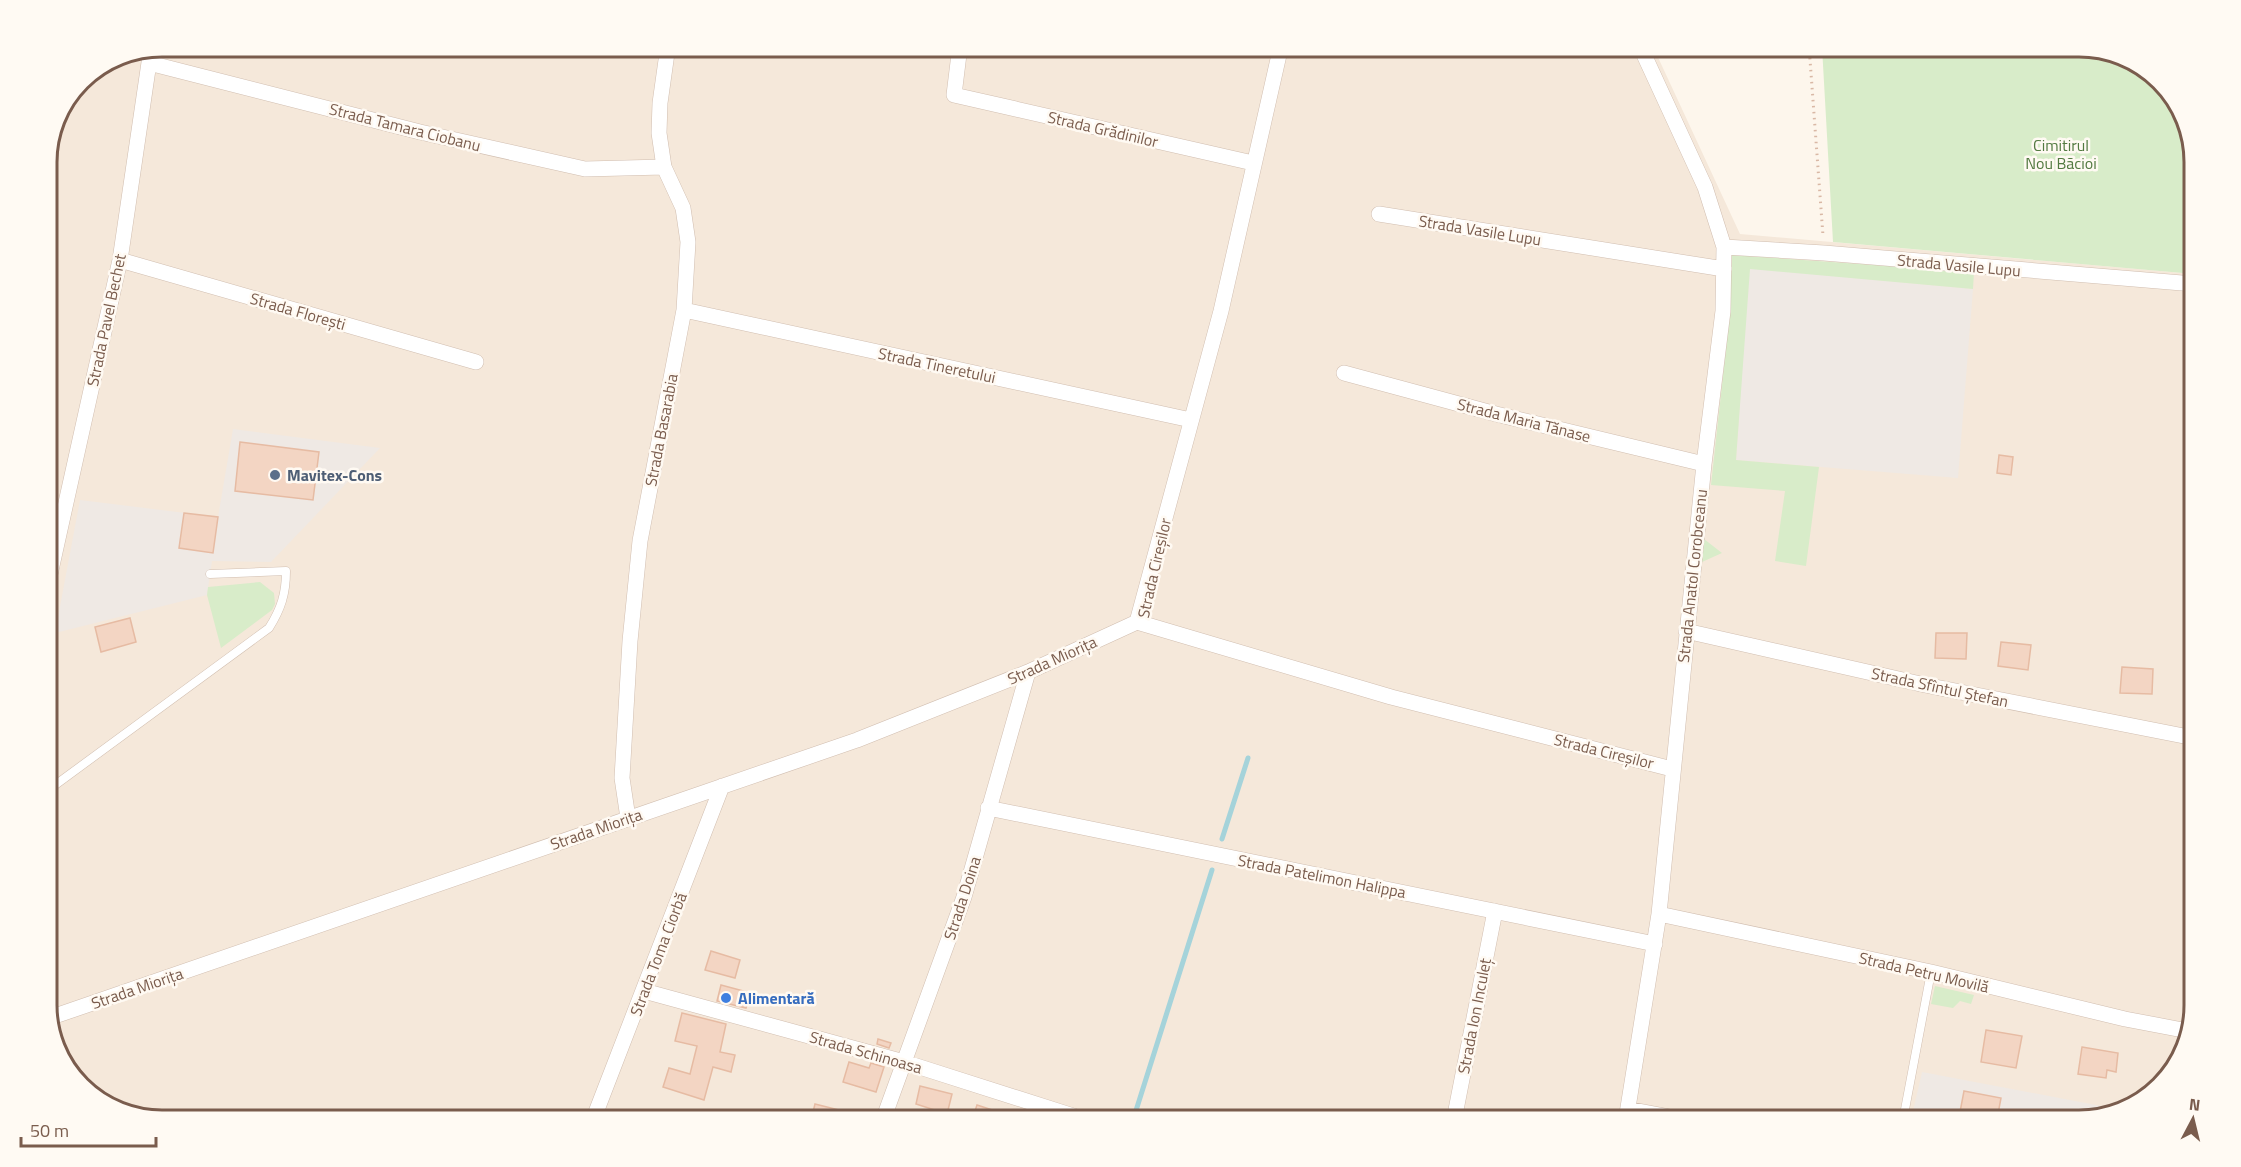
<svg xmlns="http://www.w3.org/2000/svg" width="2241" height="1167" viewBox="0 0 2241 1167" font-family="'Titillium Web',sans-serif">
  <rect width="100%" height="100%" fill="#fdf6ec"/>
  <!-- residential -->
  <path fill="#f5e8da" d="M162 47H1705L1656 53 1740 234 2194 274V1005L2182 1056 2143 1101 2079 1120H162L111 1108 66 1069 47 1013V155L81 80 118 55Z"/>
  <!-- industrial -->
  <path fill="#efe9e4" d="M1749 268 1973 289 1958 478 1736 460Z
    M233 429 380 448 271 562 212 561 207 595 55 633 80 500 218 517Z
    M1922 1072 2117 1109 2079 1120H1911Z"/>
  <!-- green -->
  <path fill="#d8ecc9" d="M2079 47 2130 59 2175 98 2194 155V274L1833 242 1822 47Z
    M1732 255 1974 272 1973 289 1750 269 1736 460 1819 467 1806 566 1775 561 1785 491 1711 485 1729 321Z
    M1704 539 1722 553 1702 562Z
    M260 582 274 593 275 604 272 610 221 648 207 595 208 587Z
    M1935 986 1974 995 1971 1004 1960 1001 1953 1008 1931 1004Z"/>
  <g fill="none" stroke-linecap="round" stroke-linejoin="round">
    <!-- stream -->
    <path stroke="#a5d3da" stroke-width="5" d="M1222 839 1248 758
      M1133 1120 1212 870"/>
  </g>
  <!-- building -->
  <path fill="#f3d5c3" stroke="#e6bba3" stroke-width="1.5" d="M240 442 319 452 313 500 235 491Z
    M1999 455 2013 457 2011 475 1997 473Z
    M184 513 218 517 213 553 179 548Z
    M130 618 136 642 101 652 95 627Z
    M1936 633H1967L1966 659 1935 658Z
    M2001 642 2031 645 2028 670 1998 666Z
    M2122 667 2153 669 2152 694 2120 693Z
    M711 951 740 960 735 978 705 970Z
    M721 985 751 993 746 1008 717 1001Z
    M682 1013 726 1024 720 1052 735 1055 731 1072 713 1067 704 1100 663 1087 669 1068 690 1074 697 1046 675 1041Z
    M1986 1030 2022 1036 2016 1068 1981 1062Z
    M878 1039 891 1043 889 1048 877 1044Z
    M2082 1047 2118 1053 2116 1072 2107 1070 2106 1078 2078 1074Z
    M849 1062 869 1068 871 1063 884 1067 876 1092 843 1082Z
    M920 1086 952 1094 947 1114 916 1104Z
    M1964 1091 2001 1098 1997 1119 1960 1112Z
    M815 1104 859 1115 858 1120H811Z
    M977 1105 1017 1118 1016 1120H972Z"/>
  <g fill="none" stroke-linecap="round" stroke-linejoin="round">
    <defs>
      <path id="lane" d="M47 791 269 628C281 609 286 594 286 571L210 574
        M1903 1120 1931 972"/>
      <path id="street" d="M960 46 954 95 1253 163
        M149 63 420 132 585 169 664 167
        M1379 214 1724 269
        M1724 247 1824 253 2194 284
        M120 260 476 362
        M684 310 1191 420
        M1344 373 1496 414 1704 464
        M47 588 120 260 151 49
        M1137 622 1221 311 1281 46
        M1137 622 1391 697 1672 769
        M1686 631 1925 685 2194 738
        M988 808 1655 944
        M628 818 622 778 630 641 640 541 684 310 688 242 683 208 664 167 659 133 660 103 668 46
        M1659 914 1931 972 2125 1019 2188 1031
        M644 991 904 1062 1086 1120
        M49 1018 857 740 1028 672 1137 622
        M1628 1109 1686 1120
        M593 1120 722 786
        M883 1120 964 897 1028 672
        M1454 1120 1495 911
        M1626 1120 1659 914 1704 464 1723 311 1724 247 1705 187 1640 46"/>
    </defs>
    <!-- lane casing -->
    <use href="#lane" stroke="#d1beb0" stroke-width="9"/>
    <!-- street casing -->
    <use href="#street" stroke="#d1beb0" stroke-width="16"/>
    <!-- path -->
    <path stroke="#d9b8a5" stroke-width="3" stroke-dasharray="1.5 4.5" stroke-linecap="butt" d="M1809 46 1823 236"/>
    <!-- lane -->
    <use href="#lane" stroke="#fff" stroke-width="8"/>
    <!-- street -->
    <use href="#street" stroke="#fff" stroke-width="15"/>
  </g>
  <!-- markers -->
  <circle fill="#5c6f8a" stroke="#fffaf3" stroke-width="2" cx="275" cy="475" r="6"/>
  <circle fill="#3f7fe0" stroke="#fffaf3" stroke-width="2" cx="726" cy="998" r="6"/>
  <g text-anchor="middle" stroke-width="5" stroke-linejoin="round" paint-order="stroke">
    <!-- street labels -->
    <g font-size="16" fill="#7a5c4d" stroke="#fffaf3">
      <text transform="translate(405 127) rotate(14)" y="6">Strada Tamara Ciobanu</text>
      <text transform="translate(1103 129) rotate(13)" y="6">Strada Grădinilor</text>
      <text transform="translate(1480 230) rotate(9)" y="6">Strada Vasile Lupu</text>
      <text transform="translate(1959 265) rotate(5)" y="6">Strada Vasile Lupu</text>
      <text transform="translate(298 311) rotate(16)" y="6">Strada Florești</text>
      <text transform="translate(106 320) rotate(-78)" y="6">Strada Pavel Bechet</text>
      <text transform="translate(937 365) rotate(12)" y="6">Strada Tineretului</text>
      <text transform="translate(1524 420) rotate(14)" y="6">Strada Maria Tănase</text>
      <text transform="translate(661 430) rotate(-79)" y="6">Strada Basarabia</text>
      <text transform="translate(1154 568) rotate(-77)" y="6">Strada Cireșilor</text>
      <text transform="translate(1692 576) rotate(-84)" y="6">Strada Anatol Corobceanu</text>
      <text transform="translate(1052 660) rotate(-24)" y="6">Strada Miorița</text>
      <text transform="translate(1940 687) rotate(12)" y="6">Strada Sfîntul Ștefan</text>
      <text transform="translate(1604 751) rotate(14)" y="6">Strada Cireșilor</text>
      <text transform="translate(596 829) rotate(-19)" y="6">Strada Miorița</text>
      <text transform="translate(1322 876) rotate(11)" y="6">Strada Patelimon Halippa</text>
      <text transform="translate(962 898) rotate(-72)" y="6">Strada Doina</text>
      <text transform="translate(658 954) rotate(-69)" y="6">Strada Toma Ciorbă</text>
      <text transform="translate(1924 972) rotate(13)" y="6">Strada Petru Movilă</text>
      <text transform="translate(137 988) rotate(-19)" y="6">Strada Miorița</text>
      <text transform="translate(1474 1016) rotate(-79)" y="6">Strada Ion Inculeț</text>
      <text transform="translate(866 1052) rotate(16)" y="6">Strada Schinoasa</text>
    </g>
    <!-- park labels -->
    <g font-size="16" fill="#537a41" stroke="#fffaf3">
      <text x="2061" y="151">Cimitirul<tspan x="2061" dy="18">Nou Băcioi</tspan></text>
    </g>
    <!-- service labels -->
    <g font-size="16" font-weight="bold" fill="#4e5e75" stroke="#fffaf3" text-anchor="start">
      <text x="287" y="481">Mavitex-Cons</text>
    </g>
    <!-- shop labels -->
    <g font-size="16" font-weight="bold" fill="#366cbe" stroke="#fffaf3" text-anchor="start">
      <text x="738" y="1004">Alimentară</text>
    </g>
  </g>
  <!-- crop -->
  <path d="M0 0H2241V1167H0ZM162 57H2079A105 105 0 0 1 2184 162V1005A105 105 0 0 1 2079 1110H162A105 105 0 0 1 57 1005V162A105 105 0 0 1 162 57Z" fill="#fffaf3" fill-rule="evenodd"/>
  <path fill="none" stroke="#7a5c4d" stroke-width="3" d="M162 57H2079A105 105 0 0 1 2184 162V1005A105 105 0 0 1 2079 1110H162A105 105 0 0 1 57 1005V162A105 105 0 0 1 162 57Z"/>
  <!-- north arrow -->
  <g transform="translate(2193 1119) rotate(7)" stroke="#fffaf3" stroke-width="4.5" paint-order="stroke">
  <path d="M0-4.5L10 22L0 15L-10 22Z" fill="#7a5c4d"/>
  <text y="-9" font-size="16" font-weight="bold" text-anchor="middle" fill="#7a5c4d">N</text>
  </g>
  <!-- scale -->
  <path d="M21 1137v9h135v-9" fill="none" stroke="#7a5c4d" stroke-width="3"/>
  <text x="30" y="1137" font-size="18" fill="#7a5c4d" stroke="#fffaf3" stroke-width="4.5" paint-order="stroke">50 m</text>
</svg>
